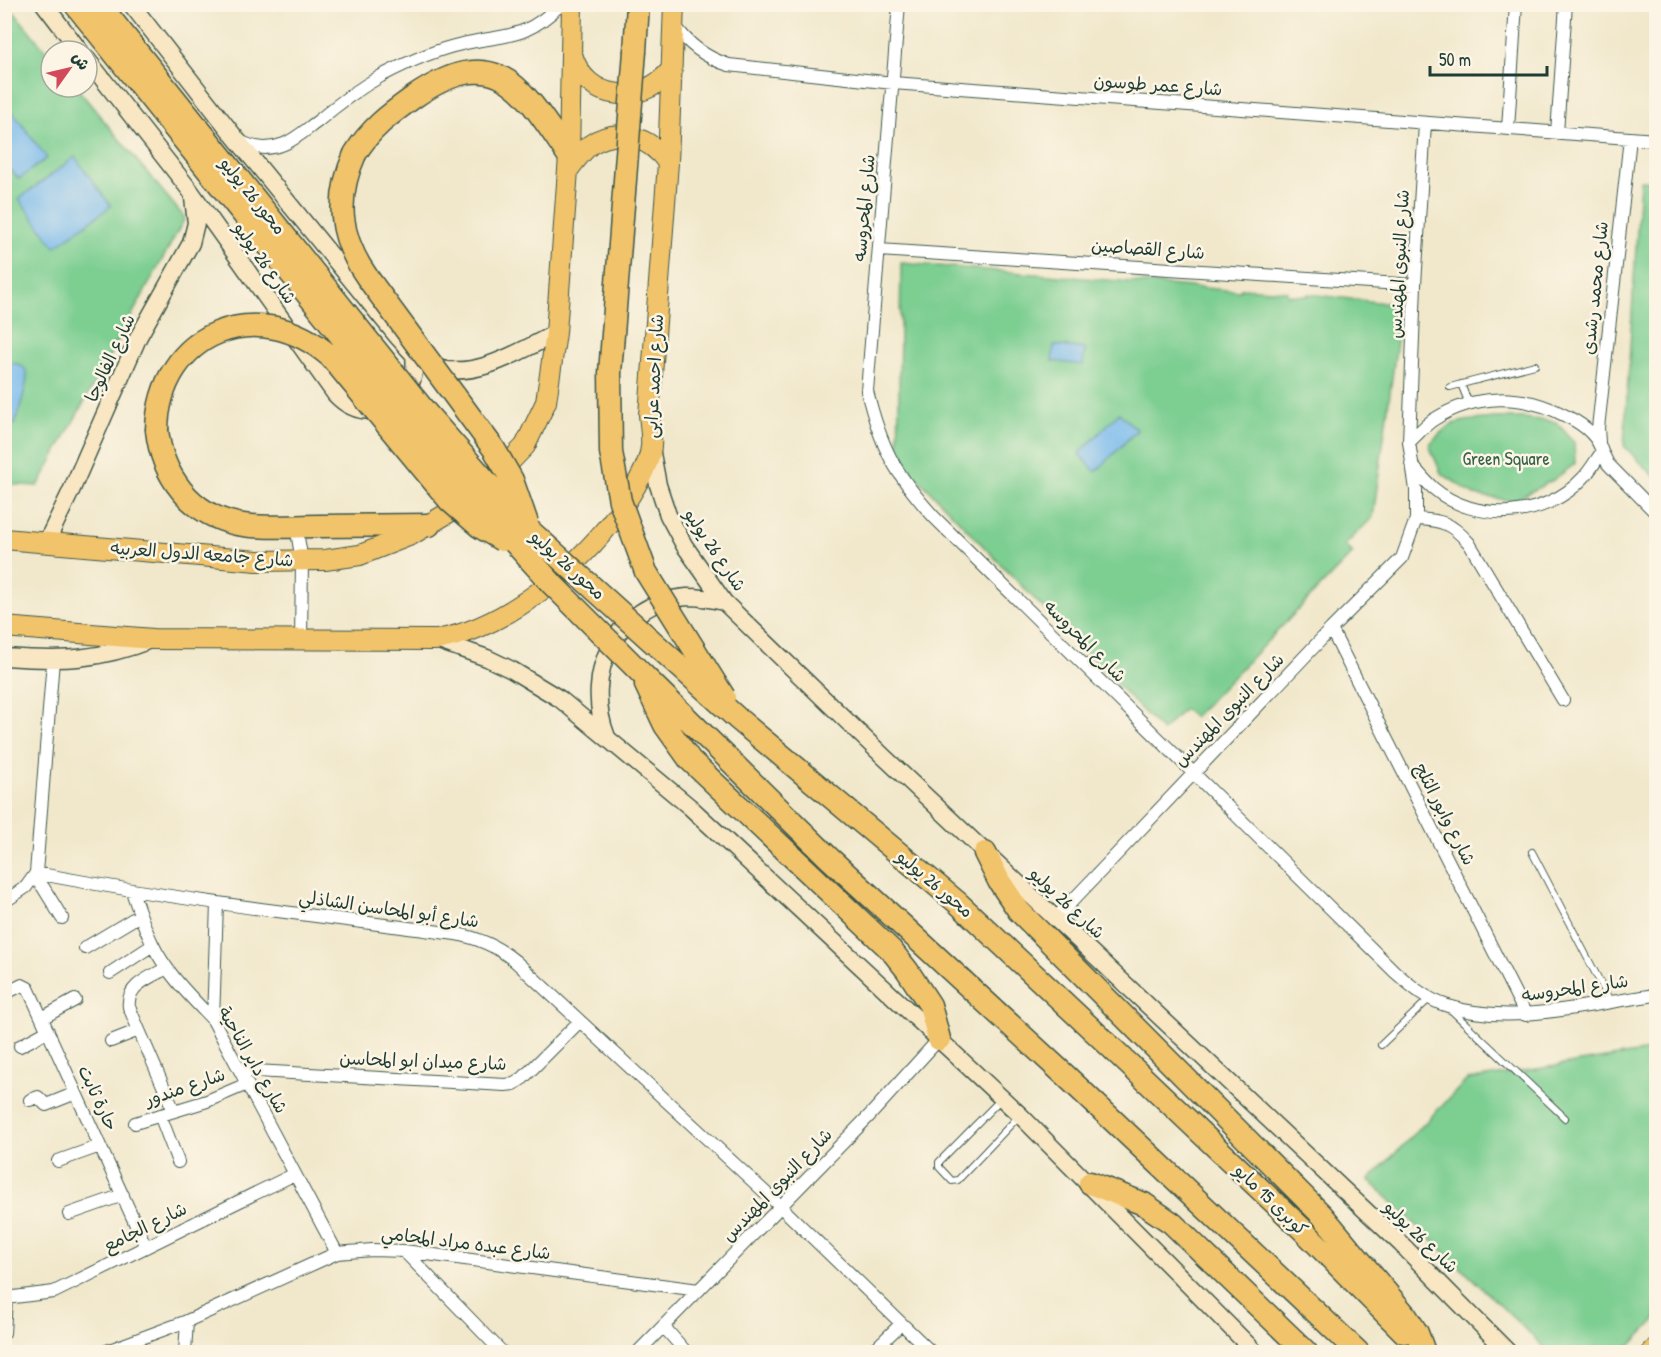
<svg xmlns="http://www.w3.org/2000/svg" width="1661" height="1357" viewBox="0 0 1661 1357" font-family="'Patrick Hand','Playpen Sans Arabic',sans-serif">
  <rect width="100%" height="100%" fill="#fcf5e5"/>
  <filter id="ink" filterUnits="userSpaceOnUse"><feTurbulence type="fractalNoise" baseFrequency=".0167" numOctaves="2"/><feDisplacementMap in="SourceGraphic" scale="12" xChannelSelector="R" yChannelSelector="G"/><feConvolveMatrix kernelMatrix="1 2 1 2 8 2 1 2 1" color-interpolation-filters="sRGB"/></filter>
  <filter id="wash" filterUnits="userSpaceOnUse"><feTurbulence type="fractalNoise" baseFrequency=".008" numOctaves="4" result="noise"/><feDisplacementMap in="SourceGraphic" scale="24" xChannelSelector="R" yChannelSelector="G"/><feGaussianBlur stdDeviation="1.35" result="paint"/><feColorMatrix in="noise" values="0 0 0 0 0 0 0 0 0 0 0 0 0 0 0 0 0 1.4 0 .05"/><feComposite in="paint" operator="in"/></filter>
  <g filter="url(#wash)">
    <rect width="100%" height="100%" fill="#f1e8cc"/>
    <!-- green -->
    <path fill="#7bce91" stroke="#4d8662" stroke-width="1.5" d="M4 5H8L51 57V87H76L185 218 38 486 5 484Z
      M1640 180 1656 181V478L1624 446Z
      M901 263 1240 291 1241 288 1287 291V295L1307 296 1308 294 1402 305 1373 517 1345 545 1353 553 1194 717 1184 709 1162 731 898 458Z
      M1495 418H1524L1556 422 1574 442 1575 464 1553 480 1513 501 1474 495 1441 473 1429 445C1452 418 1461 421 1495 418Z
      M1656 1050V1319L1624 1352H1549L1369 1180 1467 1080Z"/>
    <!-- water -->
    <path fill="#78baed" stroke="#4c7c90" stroke-width="1.5" d="M9 107 47 158 19 179 5 165V110Z
      M75 157 111 206 55 247 19 199Z
      M1054 345 1085 349 1083 365 1052 361Z
      M13 363C19 364 26 367 27 375 28 384 18 413 15 424L5 431V368Z
      M1119 413 1137 430 1096 472 1079 454Z"/>
  </g>
  <g filter="url(#ink)">
    <g fill="none" stroke-linecap="round" stroke-linejoin="round">
      <defs>
        <path id="lane" d="M1461 384 1469 404
          M1450 387 1535 365
          M1532 852 1610 1001
          M1450 1009 1565 1118
          M1381 1045 1430 998
          M1002 1098 939 1162V1167L952 1181 958 1180 1019 1116"/>
        <path id="street" d="M899 4 867 391C881 448 895 474 934 517L1395 972C1411 986 1427 1000 1448 1006 1512 1027 1591 1003 1656 995
          M674 24C688 45 706 58 729 65L893 83 1656 140
          M1508 129 1516 4
          M1557 133 1566 4
          M240 141C254 149 269 150 284 144 296 139 307 129 318 121 338 104 358 89 381 76 406 63 434 50 462 44 507 34 525 40 561 4
          M879 250 1415 285
          M1409 442 1415 285 1425 124
          M1599 442 1598 428 1630 138
          M1602 452 1608 464 1656 513
          M1416 519C1442 520 1451 523 1469 543L1563 700
          M296 526 302 561 301 640
          M1331 629 1526 1015
          M36 873C175 900 316 916 456 934 479 938 497 946 515 961L781 1207 931 1352
          M34 877 43 887 62 918
          M132 891C138 909 144 927 152 943 166 973 191 997 213 1020L337 1253
          M4 902 26 887 36 873 53 660
          M1055 919 1331 629 1402 558 1416 519V490L1409 442C1417 435 1424 426 1433 420 1475 393 1524 393 1568 417 1582 424 1598 436 1602 452 1596 460 1590 471 1583 478 1546 519 1475 524 1433 488 1425 481 1418 472 1411 464
          M85 948 140 915
          M167 968C151 977 126 985 129 1007L174 1111
          M110 973 153 945
          M4 994 22 985 28 988 146 1247
          M42 1018 75 1000
          M213 1020 217 904
          M111 1041 139 1030
          M20 1046 48 1031
          M240 1070 505 1085 514 1084 523 1078 580 1021
          M30 1100 38 1097 46 1105 76 1093
          M160 1115 178 1162
          M135 1123 207 1101 247 1084
          M58 1161 100 1146
          M69 1214 123 1195
          M404 1251 502 1352
          M4 1265 6 1298 4 1333
          M6 1298 54 1292 295 1174
          M664 1327 686 1352
          M104 1352 187 1321 337 1253 372 1250 404 1251 699 1290
          M185 1352 187 1321
          M638 1352 871 1114 939 1039
          M872 1352 901 1324"/>
        <path id="secondary" d="M44 4 80 51
          M131 4 234 136 396 335C406 346 417 361 431 366 473 382 520 351 556 333
          M87 59 189 189 335 394C347 407 362 413 380 410
          M402 397C413 385 416 371 414 355
          M651 448 658 485 668 515 684 545 724 602 883 756 1401 1244 1508 1352
          M46 543 71 491 139 336 191 243 196 223 193 198
          M436 640 487 658 512 670 560 699 690 807 1020 1115 1255 1352
          M4 657C62 661 98 661 153 639
          M607 737C582 674 615 602 687 597 700 597 712 599 724 602"/>
        <path id="primary" d="M572 54C585 102 642 106 671 70
          M568 170C575 161 581 152 590 145 618 126 650 137 668 163
          M4 539 257 561 325 560 360 555 411 535 453 510 479 490 503 469 525 446 546 402 556 333 569 156 572 4
          M4 627 153 639 436 640C509 628 590 559 629 497 638 482 649 465 651 447 652 437 650 425 649 415L668 163 674 4
          M1652 1352 1656 1348"/>
        <path id="highway" d="M635 51 638 4
          M355 154C370 129 390 114 414 97 499 39 523 90 569 156
          M157 430C162 475 190 514 237 524 263 529 292 526 319 526 355 526 392 525 429 525
          M643 675 828 857 1067 1077 1358 1352
          M646 685 665 725 690 760 891 950 907 970 930 1005 939 1039
          M985 853 999 881 1019 911 1322 1215 1406 1316 1417 1333 1424 1352
          M1115 1051 1302 1229 1404 1332
          M1090 1183 1144 1204 1172 1223 1306 1352"/>
      </defs>
      <!-- lane casing -->
      <use href="#lane" stroke="#3e574b" stroke-width="8"/>
      <!-- street casing -->
      <use href="#street" stroke="#3e574b" stroke-width="14"/>
      <!-- secondary casing -->
      <use href="#secondary" stroke="#3e574b" stroke-width="19"/>
      <!-- primary casing -->
      <use href="#primary" stroke="#3e574b" stroke-width="22"/>
      <!-- highway casing -->
      <use href="#highway" stroke="#3e574b" stroke-width="25"/>
      <!-- lane -->
      <use href="#lane" stroke="#fff" stroke-width="6"/>
      <!-- street -->
      <use href="#street" stroke="#fff" stroke-width="12"/>
      <!-- secondary -->
      <use href="#secondary" stroke="#f9e7c3" stroke-width="16"/>
      <!-- primary -->
      <use href="#primary" stroke="#f1c36a" stroke-width="20"/>
      <!-- highway -->
      <use href="#highway" stroke="#f1c36a" stroke-width="22"/>
      <defs>
        <path id="highway-bridge" d="M75 4 445 466 553 585 643 675
          M99 4 427 414 529 530 738 719 958 903 1115 1051
          M635 51 610 373 611 452 620 501 646 572 724 697
          M355 154C335 199 339 237 367 277L494 449 512 480 527 523
          M157 430C159 332 259 293 331 357L450 501 479 526 502 540"/>
      </defs>
      <!-- highway-bridge casing -->
      <use href="#highway-bridge" stroke="#3e574b" stroke-width="25" stroke-linecap="butt"/>
      <!-- highway-bridge -->
      <use href="#highway-bridge" stroke="#f1c36a" stroke-width="22"/>
    </g>
  </g>
  <g text-anchor="middle" stroke-width="5" stroke-linejoin="round" paint-order="stroke">
    <!-- street labels -->
    <g font-size="18" fill="#1f3d34" stroke="#fcf5e5">
      <text transform="translate(1158 85) rotate(4)" y="6">شارع عمر طوسون</text>
      <text transform="translate(253 196) rotate(51)" y="6">محور 26 يوليو</text>
      <text transform="translate(864 208) rotate(-85)" y="6">شارع المحروسه</text>
      <text transform="translate(1148 249) rotate(4)" y="6">شارع القصاصين</text>
      <text transform="translate(265 263) rotate(55)" y="6">شارع 26 يوليو</text>
      <text transform="translate(1399 264) rotate(-87)" y="6">شارع النبوى المهندس</text>
      <text transform="translate(1595 288) rotate(-84)" y="6">شارع محمد رشدى</text>
      <text transform="translate(110 358) rotate(-65)" y="6">شارع الفالوجا</text>
      <text transform="translate(654 376) rotate(-87)" y="6">شارع احمد عرابى</text>
      <text transform="translate(715 550) rotate(56)" y="6">شارع 26 يوليو</text>
      <text transform="translate(202 554) rotate(4)" y="6">شارع جامعه الدول العربيه</text>
      <text transform="translate(568 565) rotate(42)" y="6">محور 26 يوليو</text>
      <text transform="translate(1085 641) rotate(45)" y="6">شارع المحروسه</text>
      <text transform="translate(1229 710) rotate(-46)" y="6">شارع النبوى المهندس</text>
      <text transform="translate(1445 814) rotate(63)" y="6">شارع وابور الثلج</text>
      <text transform="translate(935 884) rotate(40)" y="6">محور 26 يوليو</text>
      <text transform="translate(1067 903) rotate(43)" y="6">شارع 26 يوليو</text>
      <text transform="translate(389 909) rotate(8)" y="6">شارع أبو المحاسن الشاذلي</text>
      <text transform="translate(1575 988) rotate(-8)" y="6">شارع المحروسه</text>
      <text transform="translate(253 1060) rotate(60)" y="6">شارع داير الناحية</text>
      <text transform="translate(423 1061) rotate(2)" y="6">شارع ميدان ابو المحاسن</text>
      <text transform="translate(185 1087) rotate(-19)" y="6">شارع مندور</text>
      <text transform="translate(98 1098) rotate(65)" y="6">حارة ثابت</text>
      <text transform="translate(777 1185) rotate(-46)" y="6">شارع النبوى المهندس</text>
      <text transform="translate(1271 1200) rotate(44)" y="6">كوبرى 15 مايو</text>
      <text transform="translate(145 1227) rotate(-26)" y="6">شارع الجامع</text>
      <text transform="translate(1421 1237) rotate(44)" y="6">شارع 26 يوليو</text>
      <text transform="translate(466 1243) rotate(7)" y="6">شارع عبده مراد المحامي</text>
    </g>
    <!-- park labels -->
    <g font-size="18" fill="#36614b" stroke="#fcf5e5">
      <text x="1506" y="465">Green Square</text>
    </g>
  </g>
  <!-- margin -->
  <rect width="1661" height="1357" fill="none" stroke="#fcf5e5" stroke-width="24"/>
  <!-- north arrow -->
  <g transform="translate(69 69) rotate(56)"><circle r="28" fill="#fcf5e5" stroke="#a4ab9e" stroke-width="1.5"/>
  <path d="M0-4.5L10 22L0 15L-10 22Z" fill="#d1495b"/>
  <text y="-9" font-size="16" font-weight="bold" text-anchor="middle" fill="#1f3d34">ش</text>
  </g>
  <!-- scale -->
  <path d="M1430 66v9h117v-9" fill="none" stroke="#1f3d34" stroke-width="3"/>
  <text x="1439" y="66" font-size="18" fill="#1f3d34" stroke="#fcf5e5" stroke-width="4.5" paint-order="stroke">50 m</text>
</svg>
